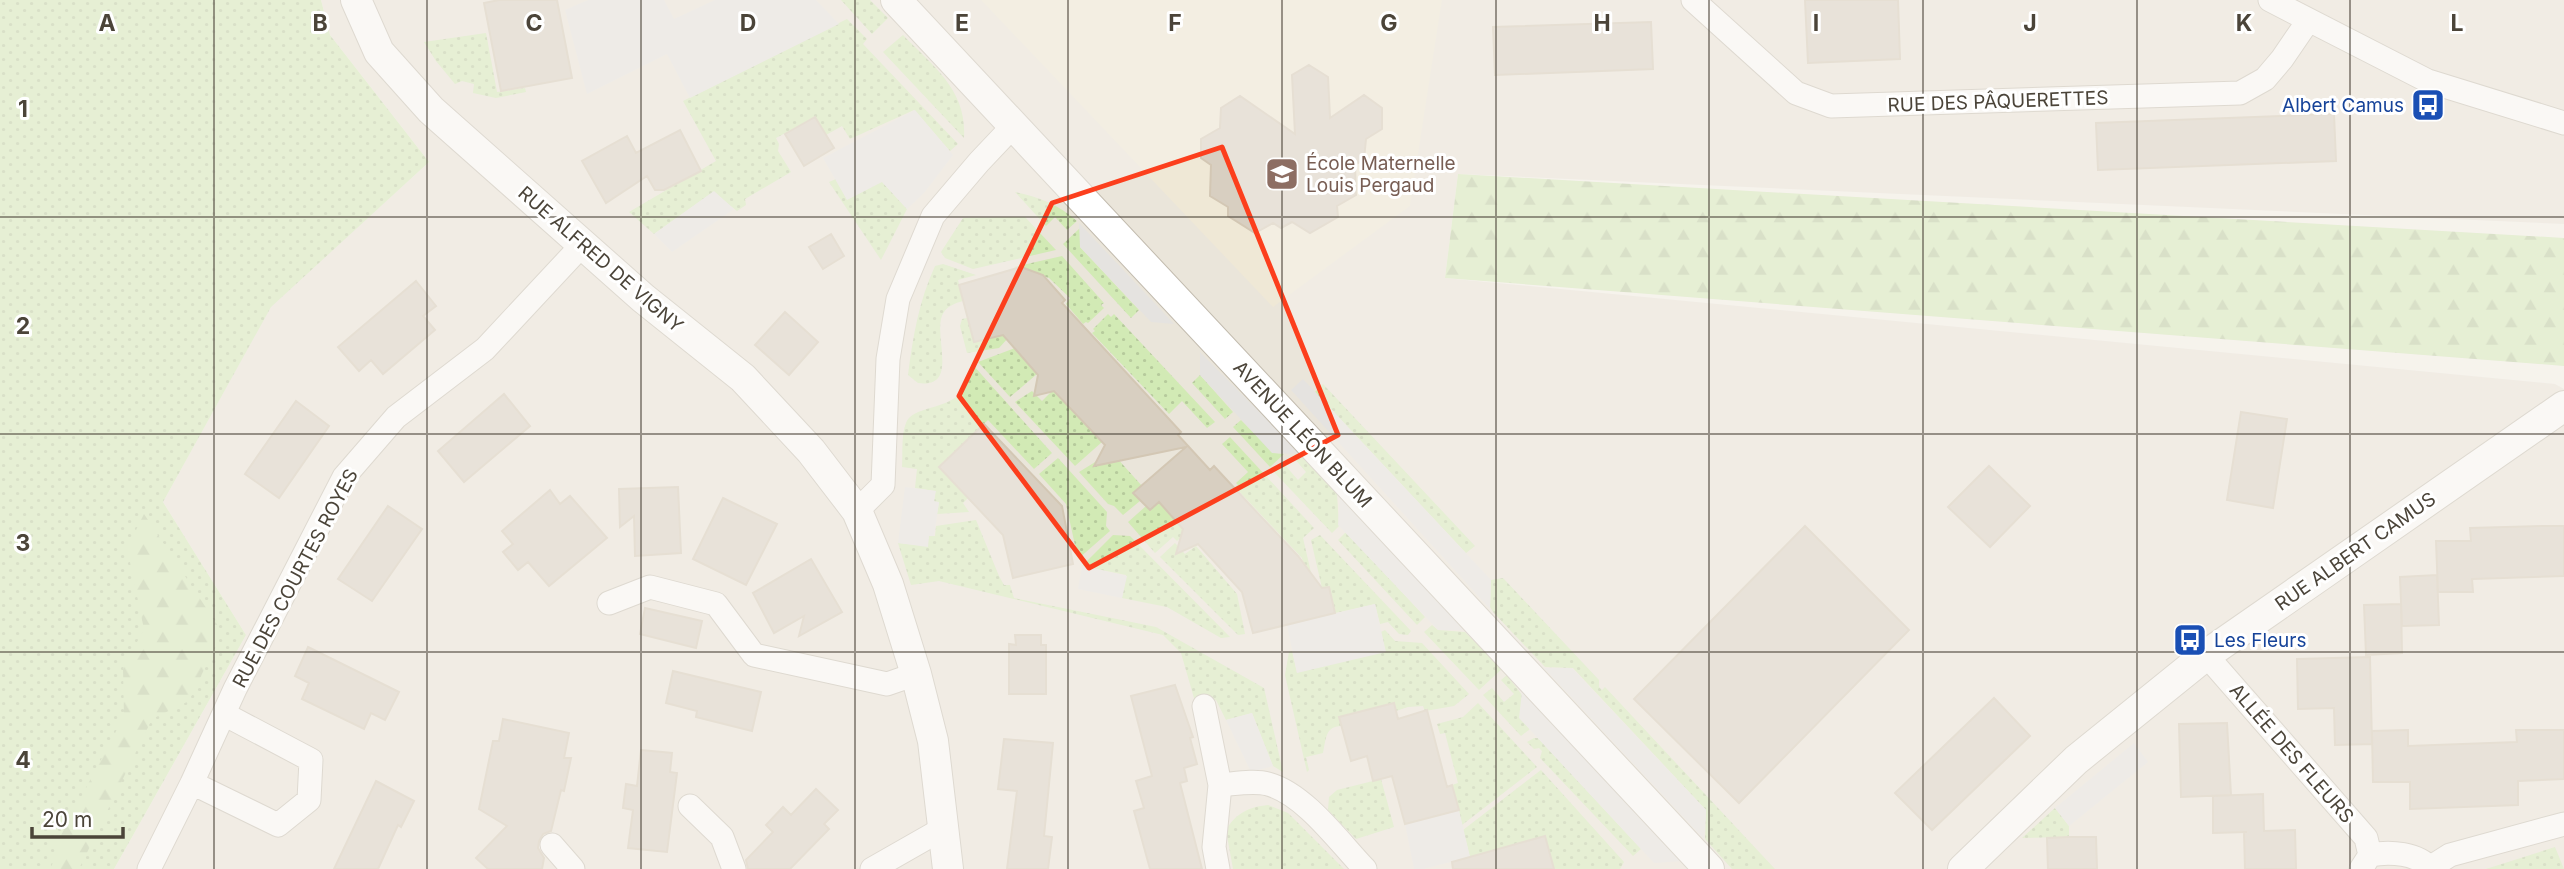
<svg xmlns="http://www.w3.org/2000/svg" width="2564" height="869" viewBox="0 0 2564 869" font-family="Inter,sans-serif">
  <defs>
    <pattern id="grass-dots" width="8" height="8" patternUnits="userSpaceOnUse" patternTransform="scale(1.75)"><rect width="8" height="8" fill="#d2eab5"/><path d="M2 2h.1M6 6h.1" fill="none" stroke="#b6ca9c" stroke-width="1.8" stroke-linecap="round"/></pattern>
    <pattern id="forest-firs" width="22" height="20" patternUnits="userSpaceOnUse" patternTransform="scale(1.75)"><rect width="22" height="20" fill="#d2eab5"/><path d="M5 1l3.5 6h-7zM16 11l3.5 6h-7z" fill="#b6ca9c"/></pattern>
  </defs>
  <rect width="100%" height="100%" fill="#f6f3ec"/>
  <!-- residential -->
  <path fill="#eae5da" d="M321 0H2564V224L1458 174 1445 278 2555 384 2564 389V869H114L246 635 163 502 271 306 429 162 330 35Z"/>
  <!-- education -->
  <path fill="#efe8d6" d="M981 0H1442L1410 206 1273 307Z"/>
  <!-- grass -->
  <path fill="url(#grass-dots)" d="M0 0H321L330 35 429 162 271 307 163 502 246 635 114 869H0Z
    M841 0H870L888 18 872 34Z
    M847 19 867 39 863 44 958 144 950 151 914 110 850 139 842 126 826 135 815 117 776 138 779 144 778 151 791 172 745 199 746 205 737 211 713 192 654 234 629 212 716 161 683 101Z
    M486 33 497 92 525 88 526 92 496 98 473 93 474 84 462 81 455 84 436 61 424 42Z
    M903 35C934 67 967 90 964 138L883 52Z
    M865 163 907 209 881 260 829 182 836 179 847 199Z
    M1015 192C1039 197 1058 204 1077 221L1067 230 1055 217 1046 226Z
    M1025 217 1056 250 973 269 945 258 941 252 963 218Z
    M1080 228V247L1139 310 1131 318 1063 244Z
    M1062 256 1104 303 1101 305 1104 308 1088 323 1086 322 1083 324 1066 304 1070 298 1049 278 1014 267Z
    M943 264 976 275 958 280 963 301C956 303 949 305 944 312 930 331 962 389 918 383L908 375C913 336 919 301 935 266Z
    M1108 314 1111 317 1114 314 1215 422 1207 428 1182 401 1169 414 1092 333 1095 331 1093 329Z
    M967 318 974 342 1008 333 1009 337 999 348 967 353 960 326 962 319Z
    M1015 348 1037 374 1010 397 978 362Z
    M973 365 1052 453 1034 469 988 420 939 466 968 498 963 503 969 512 937 514 939 503 934 502 935 491 915 488 917 469 902 467C903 454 901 435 906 423 912 406 948 410 962 391 968 383 969 373 973 365Z
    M1200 375 1233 412 1225 419 1192 383Z
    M1323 384 1475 546 1466 553 1315 392Z
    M1053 390 1102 442 1075 466 1015 402 1032 391 1042 401Z
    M1241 420 1274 453 1284 454 1270 467 1233 427Z
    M1230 437 1314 528 1303 538 1312 577 1307 578 1302 558 1235 487 1238 485 1236 483 1248 472 1222 444Z
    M1296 454 1305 458 1337 494 1339 526 1332 533 1274 472 1284 464 1298 480 1306 472 1293 457Z
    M1116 457 1142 486 1134 493 1140 501 1123 515 1114 506 1108 504 1079 472 1100 459 1107 463Z
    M1058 458 1107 512 1106 526 1110 531 1078 559 1066 504 1039 474Z
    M1159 502 1186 533 1177 541 1173 537 1155 553 1128 522 1146 506 1150 510Z
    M976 520 999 576 1004 585H1010L1014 598 1156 627 1264 688 1283 772 1273 766 1252 713 1226 720 1216 700 1196 705 1181 653 1163 635 939 581 911 585 898 543 927 546 929 536H935L936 526Z
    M1346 532 1425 617 1417 625 1338 540Z
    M1113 535 1130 536 1230 637 1221 638 1167 607 1122 598 1126 575 1082 566Z
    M1320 535 1411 631 1408 635 1399 634 1388 622 1380 624 1375 604 1335 613 1329 587 1322 588 1311 540Z
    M1175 543 1185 554 1196 546 1237 594 1245 634 1238 635 1160 557Z
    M1503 578 1599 680V687L1602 690 1605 687 1775 869H1732L1705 839 1706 810 1573 668 1545 667 1493 612 1490 607 1491 580Z
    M1432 625 1438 630 1465 632 1502 669 1479 690 1424 632Z
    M1385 630 1395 641 1422 643 1469 694 1454 706 1425 711 1423 706 1408 707 1396 711 1393 703 1339 717 1341 726C1325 726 1326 740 1323 753L1306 757 1309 770 1307 772 1285 675 1289 652 1292 651 1297 673Z
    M1507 675 1522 695 1530 729 1521 736 1483 695 1492 688 1504 702 1514 694 1501 680Z
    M1478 703 1537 767 1462 825 1452 785 1458 783 1445 733 1440 734 1437 724 1463 717Z
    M1534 738H1538L1641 849 1633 856 1540 758 1542 751 1539 748 1534 749 1527 742Z
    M1541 770 1624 862 1620 869H1554L1545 836 1470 857 1463 830Z
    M1381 779 1394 827 1356 839 1328 810 1329 797 1337 790Z
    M1268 805 1288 813 1344 869H1233L1226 830C1236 813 1249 807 1268 805Z
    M2055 808 2069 826V837L2022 838Z
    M2555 847 2564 869H2486Z"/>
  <!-- forest -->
  <path fill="url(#forest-firs)" d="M1458 174 2564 238V366L1445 278Z
    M144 514 222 632 189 701 152 719 79 869H51L58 841 124 716 123 668 144 629 127 548Z"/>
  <!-- parking -->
  <path fill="#e5e3e0" d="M588 0H664L674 19 715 0H816L839 24 690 98 667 54 587 94 565 10Z
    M915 110 953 155 924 193 907 209 882 182 847 200 823 158Z
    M714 191 734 209 672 252 654 234Z
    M1079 223 1162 311 1174 324 1151 322 1080 247Z
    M1200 352 1280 433 1300 454 1272 453 1200 375Z
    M1303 379 1491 580 1490 609 1291 390Z
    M905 487 936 491 934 501 939 502 934 536H929L928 547 898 543Z
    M1340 496 1465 630H1438L1338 525Z
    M1082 566 1127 576 1122 598 1078 589Z
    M1375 604 1386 652 1297 673 1287 625Z
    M1544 668H1572L1706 810 1704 839Z
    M1522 691 1681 861 1654 863 1519 718Z
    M1252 713 1273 766 1251 772 1226 720Z
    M2134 743 2148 762 2069 826 2055 808Z
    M1459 810 1470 857 1423 869H1414L1405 824Z"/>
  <!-- building -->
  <path fill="#d8cfc1" stroke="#d3c7b4" stroke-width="2" d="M499 0H557L572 78 501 91 484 3Z
    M1805 0H1898L1900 59 1808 63Z
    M1651 22 1653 69 1495 75 1493 27Z
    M1309 65 1328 77 1330 118 1364 95 1382 108V129L1366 139 1364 159 1355 165 1356 195 1337 206 1338 217 1310 233 1292 222 1281 228 1273 223 1255 233 1228 216V207L1210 196 1211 165 1201 158V139L1220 128 1221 108 1240 96 1295 134 1292 75Z
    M2334 114 2336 161 2098 170 2096 123Z
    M815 117 834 148 804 166 785 134Z
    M680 130 701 171 664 190H655L647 176 606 203 582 161 627 136 636 153Z
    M831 234 844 256 823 269 809 247Z
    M1021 267 1043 275 1065 300 1062 303 1181 432 1178 435 1210 470 1214 466 1251 506 1298 556 1322 588 1329 587 1335 613 1253 633 1242 592 1198 544 1176 554 1183 529 1159 502 1150 510 1133 493 1186 447 1094 466 1105 445 1054 391 1034 396 1038 375 1003 335 974 342 959 285Z
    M416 281 436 306 423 316 435 330 383 374 371 360 359 371 338 347Z
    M785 312 818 342 789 375 755 345Z
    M504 394 530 426 464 482 438 451Z
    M296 401 329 426 279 498 245 474Z
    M2241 412 2287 419 2273 508 2227 500Z
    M984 424 1062 506 1073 564 1013 578 1003 535 939 467Z
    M1989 466 2030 506 1990 547 1948 507Z
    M678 487 681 553 635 556 634 516 620 527 619 489Z
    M550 490 560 504 570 496 607 538 549 586 528 562 518 570 503 552 513 544 502 531Z
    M723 498 777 524 746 585 693 559Z
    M388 506 422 529 372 601 338 579Z
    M1805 526 1909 630 1739 803 1634 699Z
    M2544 526H2564V576L2472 579 2473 592H2438L2436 541H2471L2470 528Z
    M811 559 842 612 799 636 804 616 774 633 753 593Z
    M2437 575 2439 625 2402 626 2400 577Z
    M2401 604 2402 653 2366 655 2364 605Z
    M645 608 702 621 696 648 640 634Z
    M1015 635H1041V645H1046V694H1009V644L1016 645Z
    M308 647 399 692 385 720 371 713 364 729 302 699 309 683 295 676Z
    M2370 657 2372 744 2335 745 2334 708 2298 709 2297 659Z
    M673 671 761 692 752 731 696 717 697 711 666 703Z
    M1175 685 1193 737 1190 738 1197 764 1184 768 1187 781 1180 783 1202 869H1150L1134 811 1144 808 1136 781 1152 776 1131 696Z
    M1994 698 2030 736 1932 830 1895 793Z
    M1394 703 1398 719 1427 710 1447 787 1452 785 1459 810 1405 824 1392 776 1373 781 1367 756 1351 761 1339 717Z
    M503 719 569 733 564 758H571L564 791 561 790 551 831 543 834 539 841 538 848 544 858 542 869H488L476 858 507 826 479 809 493 741H499Z
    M2227 723 2231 795 2181 797 2179 724Z
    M2408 730V746L2517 742 2516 730H2564V779L2518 781V805L2410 809V782H2373L2372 731Z
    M1004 739 1053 743 1044 836 1052 837 1048 869H1007L1017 791 998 789Z
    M641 750 672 753 670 772 677 773 667 852 628 848 633 810 623 808 626 784 637 786Z
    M376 781 414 801 401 827 398 825 378 869H334Z
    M816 789 838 810 824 824 829 829 790 869H748L746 860 773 832 766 825 783 807 791 815Z
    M2263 794 2264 831 2295 830 2296 869H2245L2244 832H2247L2213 833V796Z
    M1545 836 1554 869H1453L1452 862Z
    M2069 837H2096L2097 869H2048L2047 838Z"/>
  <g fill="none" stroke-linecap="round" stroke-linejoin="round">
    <defs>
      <path id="minor" d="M1693 0 1796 93 1831 106 2240 93 2265 79 2282 59 2308 21
        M2270 0 2428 81 2564 123
        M857 511 883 485 888 359 898 299 933 216 979 162 1014 125
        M609 603 650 587 716 604 754 655 887 684 916 674
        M2206 655 2366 838 2370 855
        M1204 706 1220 785 1214 847 1218 869
        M224 714 311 760 309 800 278 825 192 783 235 689 344 477 396 417 485 349 583 244
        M1220 785C1234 784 1254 780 1268 784 1305 794 1339 842 1365 869
        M690 806 722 837 734 869
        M552 845 573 869
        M2431 867 2450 855 2564 824
        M149 869 192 783
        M872 869 944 828
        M2361 869 2370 855C2390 851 2418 853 2431 869"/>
      <path id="tertiary" d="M356 0 379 52 431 110 643 298 743 378 811 451 857 511 888 584 916 674 933 741 948 869
        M896 0 1709 869
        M1963 869 2076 760 2206 655 2564 406"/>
    </defs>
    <!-- minor casing -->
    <use href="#minor" stroke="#c2bbae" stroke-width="25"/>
    <!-- tertiary casing -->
    <use href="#tertiary" stroke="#c2bbae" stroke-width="32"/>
    <!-- minor -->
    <use href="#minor" stroke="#fff" stroke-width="23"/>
    <!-- tertiary -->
    <use href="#tertiary" stroke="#fff" stroke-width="30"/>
  </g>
  <!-- marked area -->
  <path d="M0 0H2564V869H0ZM1222 147 1338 435 1089 568 959 396 1052 203Z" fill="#f6f3ec" fill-opacity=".55" fill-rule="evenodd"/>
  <path fill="none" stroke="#fc3f1d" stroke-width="5" stroke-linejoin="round" d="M1222 147 1338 435 1089 568 959 396 1052 203Z"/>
  <!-- grid -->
  <path fill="none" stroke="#4b4439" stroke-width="2" stroke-opacity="0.55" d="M214 0V869M427 0V869M641 0V869M855 0V869M1068 0V869M1282 0V869M1496 0V869M1709 0V869M1923 0V869M2137 0V869M2350 0V869M0 217H2564M0 434H2564M0 652H2564"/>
  <!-- icons -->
  <defs>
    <symbol id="bus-square" viewBox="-11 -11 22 22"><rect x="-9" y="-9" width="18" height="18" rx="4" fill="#1a4fb4" stroke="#fff"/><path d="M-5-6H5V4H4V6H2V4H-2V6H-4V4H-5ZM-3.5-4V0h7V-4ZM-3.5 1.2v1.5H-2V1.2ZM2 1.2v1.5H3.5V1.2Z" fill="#fff"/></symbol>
    <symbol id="school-square" viewBox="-11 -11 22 22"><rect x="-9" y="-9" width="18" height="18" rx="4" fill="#8d6e63" stroke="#fff"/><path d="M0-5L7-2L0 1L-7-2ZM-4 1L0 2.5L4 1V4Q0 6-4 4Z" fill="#fff"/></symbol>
  </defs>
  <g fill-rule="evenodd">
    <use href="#bus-square" x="2409" y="86" width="38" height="38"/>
    <use href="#school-square" x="1263" y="155" width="38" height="38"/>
    <use href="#bus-square" x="2171" y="621" width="38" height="38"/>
  </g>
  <g text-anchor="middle" stroke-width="6" stroke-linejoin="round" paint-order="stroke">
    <!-- street labels -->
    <g font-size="19" fill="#4b4439" stroke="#fff">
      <text transform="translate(1998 101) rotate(-2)" y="7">RUE DES PÂQUERETTES</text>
      <text transform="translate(601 259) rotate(41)" y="7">RUE ALFRED DE VIGNY</text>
      <text transform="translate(1303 434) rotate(47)" y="7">AVENUE LÉON BLUM</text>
      <text transform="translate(2355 551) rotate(-35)" y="7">RUE ALBERT CAMUS</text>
      <text transform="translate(295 578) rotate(-62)" y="7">RUE DES COURTES ROYES</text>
      <text transform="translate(2292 753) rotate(49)" y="7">ALLÉE DES FLEURS</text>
    </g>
    <!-- transit labels -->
    <g font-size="19" fill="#164399" stroke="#fff" text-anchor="end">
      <text x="2404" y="112">Albert Camus</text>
      <text x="2214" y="647" text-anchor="start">Les Fleurs</text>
    </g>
    <!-- education labels -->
    <g font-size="19" fill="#785e54" stroke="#fff" text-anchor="start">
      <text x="1306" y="170">École Maternelle<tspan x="1306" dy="22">Louis Pergaud</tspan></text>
    </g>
  </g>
  <g font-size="23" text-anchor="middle" font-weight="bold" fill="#4b4439" stroke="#fff" stroke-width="6" stroke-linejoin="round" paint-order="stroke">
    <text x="107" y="31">A</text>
    <text x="320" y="31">B</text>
    <text x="534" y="31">C</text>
    <text x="748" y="31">D</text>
    <text x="962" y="31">E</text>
    <text x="1175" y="31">F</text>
    <text x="1389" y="31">G</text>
    <text x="1602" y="31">H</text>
    <text x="1816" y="31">I</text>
    <text x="2030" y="31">J</text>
    <text x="2244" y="31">K</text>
    <text x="2457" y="31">L</text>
    <text x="23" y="117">1</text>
    <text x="23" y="334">2</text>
    <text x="23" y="551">3</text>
    <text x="23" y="768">4</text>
  </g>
  <!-- scale -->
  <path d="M32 827v10h91v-10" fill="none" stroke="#4b4439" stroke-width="3.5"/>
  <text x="42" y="827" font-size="21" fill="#4b4439" stroke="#ffffff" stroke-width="5" paint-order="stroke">20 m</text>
</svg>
